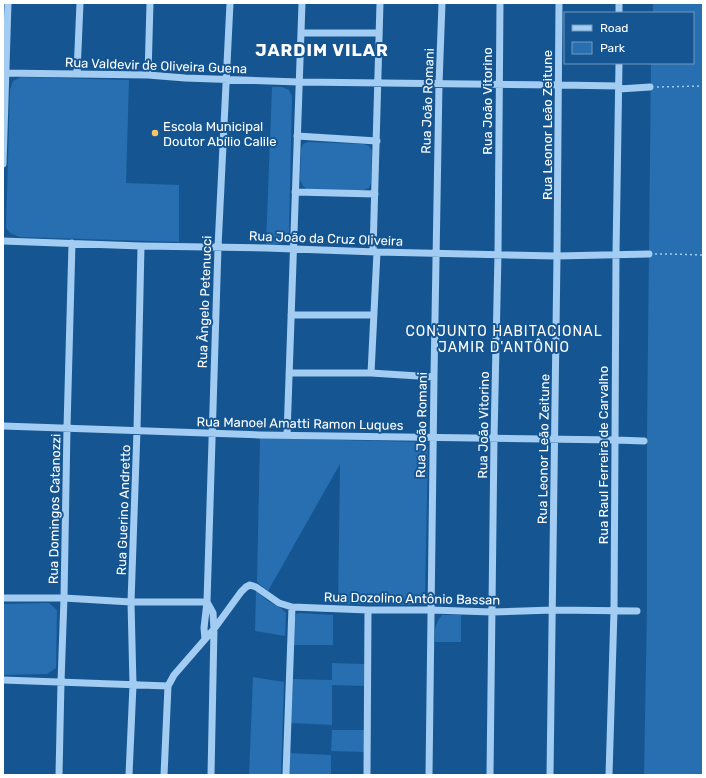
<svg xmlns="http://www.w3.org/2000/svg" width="706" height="778" viewBox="0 0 706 778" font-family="Rubik,sans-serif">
  <rect width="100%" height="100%" fill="#155591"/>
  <!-- green -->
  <path fill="#276fb0" d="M653 3H703V775H644L647 607V433L651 63H693V13H653Z
    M21 77 129 80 126 183 179 185V242L19 237 10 233 6 228 10 90 13 81Z
    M272 87H282L289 90 292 96 289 231 288 239 281 244H266Z
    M308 142 363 144 369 146 372 151 371 183 369 188 360 191 307 189 303 186 300 180 301 149 303 144Z
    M260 438 422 442 426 444 428 448 425 596 417 605 338 604 340 464 268 591 257 582Z
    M256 591 268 601 281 608 286 613 285 636 255 631Z
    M49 603 57 610 56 668 47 674 3 675V604Z
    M300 613 333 615V645H294L295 618 296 614Z
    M442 615H461V642H435C435 631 434 624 442 615Z
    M332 663 364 664V686L332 685V725L291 723 293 679 332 680Z
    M253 677 284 682 281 775H249Z
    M332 730H364V752L331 751Z
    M290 753 331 755V775H290L289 773Z"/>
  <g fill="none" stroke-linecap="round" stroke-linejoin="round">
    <!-- path -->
    <path stroke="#a2ccf1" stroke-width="1.5" stroke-dasharray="2 3" stroke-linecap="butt" d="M657 87 703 86
      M655 254H670L703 255"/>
    <!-- minor -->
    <path stroke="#a2ccf1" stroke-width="7" d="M619 3V13
      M301 33H379
      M3 73 148 75 185 78 299 82 559 85 619 86
      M77 73 80 3
      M148 75 150 3
      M619 89 650 87
      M297 136 377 141
      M3 164 8 3
      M295 192 375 194
      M3 241 141 246 266 248 377 252 557 256 649 254
      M373 252 380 3
      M291 315H374
      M289 373H371L434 377
      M371 373 377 252
      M3 426 260 435 615 440 644 441
      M287 435 302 3
      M3 598H64L131 602H207L204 628 205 639
      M3 680 168 686
      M59 775 61 682 64 598 67 428 72 243
      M129 775 133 685 131 602 137 430 141 246
      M164 775 168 686 174 675 214 629 241 592 246 587 250 585 256 587 279 603 292 607 368 610H431L492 612 553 610 637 611
      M211 775 214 629 213 613 207 602 218 247 230 3
      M286 775 292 607
      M367 775 368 610
      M429 775 434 377 439 84 442 3
      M490 775 494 438 498 254 500 3
      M550 775 557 256 559 3
      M609 775 614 611 615 440 616 254 619 63"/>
  </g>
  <!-- markers -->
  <circle fill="#ffc562" stroke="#155591" stroke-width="1.5" cx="155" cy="133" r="4"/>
  <g text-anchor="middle" stroke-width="4" stroke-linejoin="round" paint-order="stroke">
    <!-- street labels -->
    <g font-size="13" fill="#fff" stroke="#155591">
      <text transform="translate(156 65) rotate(2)" y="5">Rua Valdevir de Oliveira Guena</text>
      <text transform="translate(427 101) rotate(-88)" y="5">Rua João Romani</text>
      <text transform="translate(487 101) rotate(-90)" y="5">Rua João Vitorino</text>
      <text transform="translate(547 125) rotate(-90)" y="5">Rua Leonor Leão Zeitune</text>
      <text transform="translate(326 238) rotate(2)" y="5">Rua João da Cruz Oliveira</text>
      <text transform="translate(204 302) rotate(-88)" y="5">Rua Ângelo Petenucci</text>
      <text transform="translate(300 423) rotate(1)" y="5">Rua Manoel Amatti Ramon Luques</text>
      <text transform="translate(421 425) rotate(-89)" y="5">Rua João Romani</text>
      <text transform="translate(483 425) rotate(-89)" y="5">Rua João Vitorino</text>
      <text transform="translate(543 449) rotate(-89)" y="5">Rua Leonor Leão Zeitune</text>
      <text transform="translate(603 455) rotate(-90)" y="5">Rua Raul Ferreira de Carvalho</text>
      <text transform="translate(54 509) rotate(-89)" y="5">Rua Domingos Catanozzi</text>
      <text transform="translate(123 510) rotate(-88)" y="5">Rua Guerino Andretto</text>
      <text transform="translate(412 598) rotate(1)" y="5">Rua Dozolino Antônio Bassan</text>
    </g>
    <!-- poi labels -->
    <g font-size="13" fill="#fff" stroke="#155591" text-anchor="start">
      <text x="163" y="131">Escola Municipal<tspan x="163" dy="15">Doutor Abílio Calile</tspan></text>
    </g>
    <!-- neighbourhood labels -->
    <g font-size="14" letter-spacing="1" fill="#fff" stroke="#155591">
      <text x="504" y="336">CONJUNTO HABITACIONAL<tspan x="504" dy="16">JAMIR D'ANTÔNIO</tspan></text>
    </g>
    <!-- district labels -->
    <g font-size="17" font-weight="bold" letter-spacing="1" fill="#fff" stroke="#155591">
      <text x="322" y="56">JARDIM VILAR</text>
    </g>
  </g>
  <!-- border -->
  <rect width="706" height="778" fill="none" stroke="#ffffff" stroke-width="8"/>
  <!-- legend -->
  <rect x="564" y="12" width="130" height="52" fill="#155591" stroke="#7399bd"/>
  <rect x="572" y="25" width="20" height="6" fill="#a2ccf1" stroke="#7399bd"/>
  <text x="600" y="32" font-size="12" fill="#ffffff">Road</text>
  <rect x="572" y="42" width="20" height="12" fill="#276fb0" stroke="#7399bd"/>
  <text x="600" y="52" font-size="12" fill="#ffffff">Park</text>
</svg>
